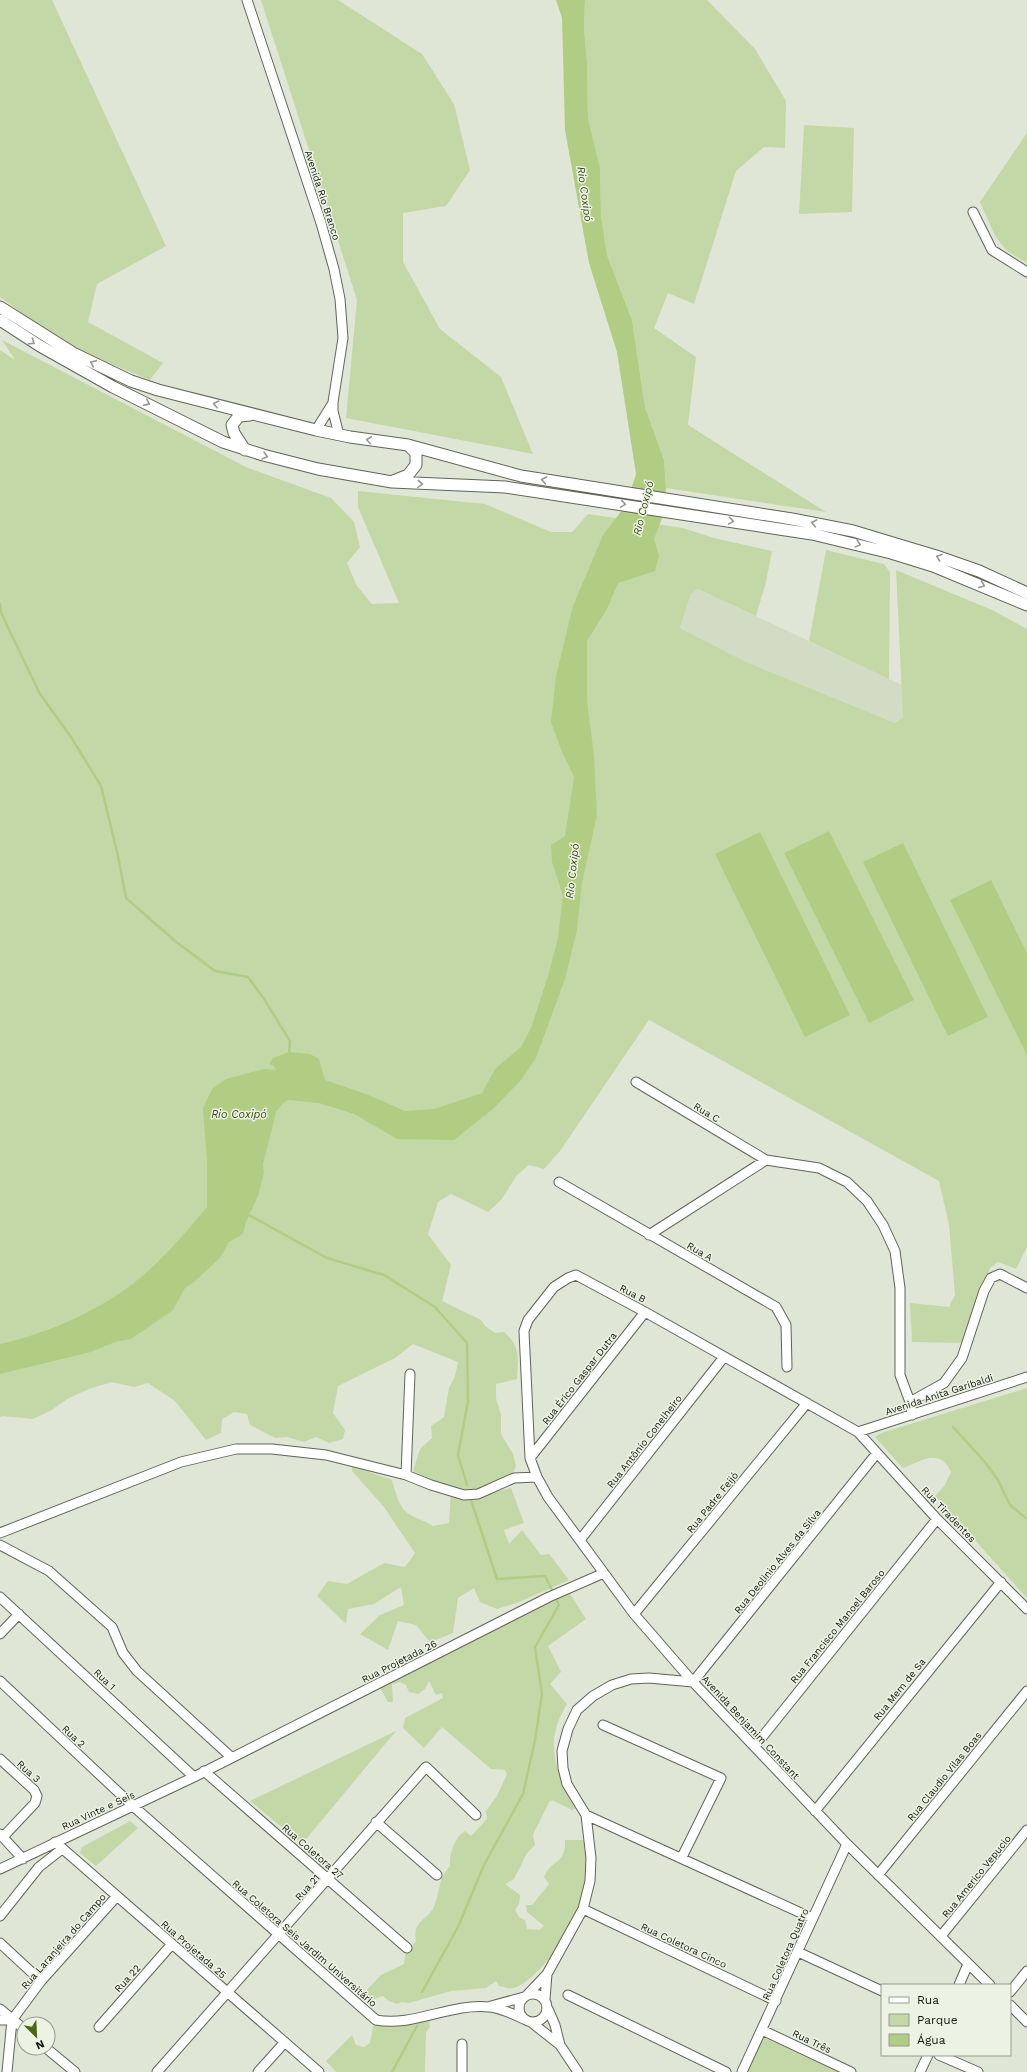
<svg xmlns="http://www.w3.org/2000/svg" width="1027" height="2072" viewBox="0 0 1027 2072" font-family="'Work Sans',sans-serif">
  <rect width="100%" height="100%" fill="#dfe6d6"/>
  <!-- built -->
  <path fill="#d2dcc5" d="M698 589 902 685 903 717 895 723 746 662 680 628 691 594Z"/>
  <!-- green -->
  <path fill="#c4d8a7" d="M0 0H52L166 246 97 284 88 322 163 363 150 380 65 345 0 297Z
    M261 0H338L422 54 454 104 470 170 446 206 403 213V262L440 329 501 377 533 454 346 418 357 300Z
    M585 0H707L755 49 786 101 785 148 764 147 736 171 694 304 668 293 654 328 696 357 688 425 826 512 666 488 664 460 645 407 632 320 607 255 601 215 600 168 588 118 587 61 584 30Z
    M804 125 854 128 852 212 799 214Z
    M1027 133V263L1007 251 995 236 980 202Z
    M2 340 246 467 331 498 354 522 360 547 347 563 357 586 372 604 399 603 358 507V491L485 504 551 532H572L588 514 683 528 714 538 772 551 766 582 756 616 698 589 691 594 680 628 746 662 895 723 903 717 896 570 992 610 1027 629V1247L1016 1269 998 1262 990 1268 962 1343 912 1342 910 1303 949 1307 955 1295 949 1225 939 1181 649 1020 560 1151 544 1169 529 1165 517 1175 501 1200 488 1212 451 1194 438 1202 428 1234 451 1265 442 1301 481 1320 485 1326 495 1333 504 1332C521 1347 518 1358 517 1379L496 1384V1398L501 1415V1434L513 1454 516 1466 512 1475 482 1495 511 1488 524 1523 504 1530 509 1544 522 1530 541 1555 549 1554 569 1580 517 1603 497 1609 480 1602 474 1588 458 1598 453 1633 430 1642 416 1625 398 1621 388 1650 360 1634 380 1615 404 1605 401 1587 374 1604 348 1609 346 1624 317 1596 328 1581 347 1584 384 1563 405 1567 415 1553 384 1507 352 1471V1466L392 1480C395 1491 399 1508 409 1514 417 1519 424 1520 433 1526L449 1523 451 1490 413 1471 420 1449 432 1438 431 1426 444 1417 449 1388 455 1376 458 1362 413 1344 395 1358 338 1386 333 1413 345 1430 343 1439 329 1443 316 1437 304 1442 287 1437 275 1438 250 1425 247 1414 234 1412 222 1419 221 1433 206 1440 175 1401 148 1383 134 1387 112 1382 89 1389 69 1398 50 1411 33 1419 3 1416 0 1417V350L15 360Z
    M826 550 884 564 890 572 889 679 809 641Z
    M1027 1388V1598L935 1496 945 1485 951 1472C939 1447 922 1461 903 1468L875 1437 881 1433Z
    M567 1589 586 1619 548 1646 561 1672 550 1684 567 1704C543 1743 555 1771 577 1808L572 1810 552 1800 549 1802 533 1835 535 1845 527 1853 514 1879 505 1884 520 1895 519 1904 515 1910 519 1917 525 1920 527 1929 539 1930 544 1926 527 1912 526 1905H532L549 1884 544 1877C552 1858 566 1865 565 1840H583C589 1854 589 1873 585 1888 581 1905 559 1949 547 1961 540 1969 525 1985 514 1988 509 1989 504 1987 499 1986L496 1981 486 1988 451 1991 409 2003 402 2002 397 2004 389 2001 383 1996 371 2000 364 1993 381 1975 404 1964 405 1955 416 1941C412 1919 430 1920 435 1904 441 1887 437 1881 450 1866 449 1854 454 1838 465 1831L471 1836 487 1819 486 1811 497 1796 507 1774 505 1770 491 1769 442 1727 424 1748 403 1728 405 1718 443 1698 442 1693 436 1695 429 1681 425 1689 418 1694 409 1692 406 1685 400 1682 392 1684 393 1702H388L380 1688 381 1684Z
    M396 1731 302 1844 250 1801Z
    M130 1821 138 1828 96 1866 80 1853 82 1847Z
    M429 2018 430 2027 426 2032 425 2072H336L326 2061 352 2035 356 2045 364 2047 370 2043 373 2026 379 2024Z
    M763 2035 842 2072H747Z"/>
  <!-- water -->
  <path fill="#b1cd84" d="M556 0H585L584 30 587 61 588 118 600 168 601 215 607 255 632 320 645 407 664 460 666 488 664 513 654 539 659 556 655 571 618 583 607 609 587 641V701L594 755 597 815 582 883 577 930 565 979 536 1058 521 1080 493 1109 454 1140 397 1139 354 1114 319 1103 288 1100 282 1104 276 1112 272 1129 263 1164 264 1173 258 1196 246 1222 243 1234 229 1242 220 1258 194 1282 185 1288 173 1310 131 1339 115 1342 91 1352 0 1374V1344C47 1334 103 1309 140 1278 165 1257 186 1232 207 1207V1161L203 1108 212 1089 226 1079 264 1069 276 1070 274 1066 269 1064 273 1058 289 1052 310 1054 319 1059 325 1080 366 1094 405 1111 434 1109 482 1093 495 1069 521 1047 531 1028 548 976 558 938 563 896 552 862 551 845 565 836 574 777 562 752 551 722 556 676 573 606 603 535 626 505 636 474 617 352 589 263 565 130 562 18Z
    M829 831 914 1000 869 1023 784 853Z
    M760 832 850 1015 805 1037 715 854Z
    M903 843 988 1017 948 1036 863 862Z
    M991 880 1027 953V1055L950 900Z"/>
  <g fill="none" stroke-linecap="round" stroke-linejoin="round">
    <!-- stream -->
    <path stroke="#b1cd84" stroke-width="2.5" d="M0 604 1 613 40 694 71 737 101 786 118 856 126 898 175 941 215 971 248 977 264 999 290 1041 289 1054
      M247 1214 327 1258 384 1275 435 1307 467 1343 468 1401 458 1455 467 1485
      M953 1427 985 1462 998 1480 1010 1505 1027 1519
      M470 1497 497 1579 545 1576 553 1592
      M422 1992 458 1927 484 1865 523 1794 535 1740 542 1694 535 1647 559 1605 555 1597
      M392 2072 417 2026"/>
    <defs>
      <path id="minor" d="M247 0 321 223 334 269 340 299 343 338 333 402V411L339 435
        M973 212 992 250 1027 272
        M316 430 333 403
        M636 1082 766 1160
        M559 1182 776 1307 786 1325 787 1367
        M649 1235 766 1160 819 1168 847 1182 867 1201 883 1225 895 1251 900 1288V1375L910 1402 912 1415
        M910 1402 944 1383 962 1358 984 1291 991 1278 1000 1274 1027 1288
        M858 1432 1027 1377
        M530 1458 645 1312
        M406 1475 410 1374
        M0 1533 181 1462 236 1449H272L326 1455 406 1475 431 1485 464 1495 478 1494 514 1478 537 1477
        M580 1540 724 1357
        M0 1545 49 1571 112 1627 123 1653 137 1671 231 1757
        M0 1597 194 1777
        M634 1614 807 1403
        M0 1634 19 1614
        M0 1681 133 1806 376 2020C414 2027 450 2003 489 2007 502 2008 515 2015 526 2020
        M693 1682 877 1453
        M603 1725 721 1778 682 1857
        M755 1746 937 1519
        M0 1759 34 1790 37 1796 35 1803 3 1837
        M204 1771 407 1948
        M815 1811 1001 1582
        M586 1815 812 1918
        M376 1822 437 1875
        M0 1834 23 1859
        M55 1842 319 2072
        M0 1869 194 1777 549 1597 604 1573
        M878 1875 1027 1691
        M583 1909 776 2001
        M0 1916 39 1867 62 1849
        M941 1936 1027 1830
        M0 1943 41 1981
        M798 1952 882 1991
        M959 1985 968 1964
        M990 1985 847 1844 693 1682 634 1614 548 1497 537 1477 530 1458 524 1331 528 1320 554 1287 568 1278 576 1275 645 1312 858 1432 937 1519 1027 1609
        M1010 1992 1027 1971
        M519 2008a14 14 0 1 1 28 0a14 14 0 1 1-28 0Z
        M528 1994 547 1974 583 1909 590 1881 591 1858 586 1815 567 1784 563 1768 562 1751 568 1729 577 1710 593 1696 612 1685 631 1679 649 1678 693 1682
        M568 1995 726 2072
        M545 1999 547 1974
        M1010 2005 1027 2022
        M491 2006 524 1997
        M0 2009 24 2029
        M548 2009 555 2025 560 2045
        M0 2020H12
        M12 2020 41 1981 117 1896
        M531 2022 560 2045 578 2072
        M99 2027 172 1944
        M762 2030 851 2072
        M46 2048 75 2072
        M939 2055 978 2072
        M7 2072 12 2020
        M157 2072 426 1767 476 1815
        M258 2072 285 2042
        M462 2072V2044
        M742 2072 847 1844
        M920 2072 928 2055"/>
      <path id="major" d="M0 307 73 353 131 381 158 390 316 430 350 437 408 445 521 476 792 519 853 531 936 556 979 571 1027 593
        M0 320 40 346 113 387 223 442 263 455 318 469 392 482 505 487 812 534 891 553 933 566 1027 605
        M245 450 234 433 232 425 239 416 250 415
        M393 481 408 475 416 465V453L408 445"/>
    </defs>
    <!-- minor casing -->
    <use href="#minor" stroke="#606558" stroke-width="11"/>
    <!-- major casing -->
    <use href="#major" stroke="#606558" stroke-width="13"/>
    <!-- minor -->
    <use href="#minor" stroke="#fff" stroke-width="9"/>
    <!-- major -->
    <use href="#major" stroke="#fff" stroke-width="11"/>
  </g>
  <!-- one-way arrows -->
  <defs><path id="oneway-chevron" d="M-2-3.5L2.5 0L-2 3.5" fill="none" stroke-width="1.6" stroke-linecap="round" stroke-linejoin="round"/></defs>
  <g stroke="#959693">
    <use href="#oneway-chevron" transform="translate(32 342) rotate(34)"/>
    <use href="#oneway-chevron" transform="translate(93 363) rotate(-155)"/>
    <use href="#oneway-chevron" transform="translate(147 403) rotate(26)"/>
    <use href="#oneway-chevron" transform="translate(216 404) rotate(-166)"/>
    <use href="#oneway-chevron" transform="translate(369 440) rotate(-173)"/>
    <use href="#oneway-chevron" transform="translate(265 456) rotate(15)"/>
    <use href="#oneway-chevron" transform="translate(544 480) rotate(-169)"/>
    <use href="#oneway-chevron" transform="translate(420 484) rotate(3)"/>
    <use href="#oneway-chevron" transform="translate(623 504) rotate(9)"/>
    <use href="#oneway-chevron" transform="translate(731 521) rotate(9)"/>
    <use href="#oneway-chevron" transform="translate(814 523) rotate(-169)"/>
    <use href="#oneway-chevron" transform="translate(858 544) rotate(15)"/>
    <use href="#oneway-chevron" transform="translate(939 557) rotate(-160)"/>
    <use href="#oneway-chevron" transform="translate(982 585) rotate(22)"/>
  </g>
  <g text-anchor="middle" stroke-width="3" stroke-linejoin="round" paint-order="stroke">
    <!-- street labels -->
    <g font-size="10" fill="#141610" stroke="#edf3e4">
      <text transform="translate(323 195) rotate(72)" y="4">Avenida Rio Branco</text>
      <text transform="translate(707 1112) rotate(31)" y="4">Rua C</text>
      <text transform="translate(700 1251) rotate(30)" y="4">Rua A</text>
      <text transform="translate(633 1293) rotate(27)" y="4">Rua B</text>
      <text transform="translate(579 1378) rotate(-52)" y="4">Rua Érico Gaspar Dutra</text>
      <text transform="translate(939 1394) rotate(-18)" y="4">Avenida Anita Garibaldi</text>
      <text transform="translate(644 1441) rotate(-52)" y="4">Rua Antônio Conelheiro</text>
      <text transform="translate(712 1502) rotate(-51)" y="4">Rua Padre Feijó</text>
      <text transform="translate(949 1514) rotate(46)" y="4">Rua Tiradentes</text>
      <text transform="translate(777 1561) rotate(-51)" y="4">Rua Deolinio Alves da Silva</text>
      <text transform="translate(837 1626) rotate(-51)" y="4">Rua Francisco Manoel Baroso</text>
      <text transform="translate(399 1661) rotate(-27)" y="4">Rua Projetada 26</text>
      <text transform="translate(105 1679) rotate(43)" y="4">Rua 1</text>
      <text transform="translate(899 1689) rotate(-51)" y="4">Rua Mem de Sa</text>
      <text transform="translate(751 1727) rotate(47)" y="4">Avenida Benjamim Constant</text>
      <text transform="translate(74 1736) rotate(43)" y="4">Rua 2</text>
      <text transform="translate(29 1771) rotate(42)" y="4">Rua 3</text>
      <text transform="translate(944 1776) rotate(-51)" y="4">Rua Claudio Vilas Boas</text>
      <text transform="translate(98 1810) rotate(-25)" y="4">Rua Vinte e Seis</text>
      <text transform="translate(313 1851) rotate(41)" y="4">Rua Coletora 27</text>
      <text transform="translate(976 1876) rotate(-51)" y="4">Rua Americo Vepucio</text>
      <text transform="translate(307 1887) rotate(-48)" y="4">Rua 21</text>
      <text transform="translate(63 1941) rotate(-49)" y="4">Rua Laranjeira do Campo</text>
      <text transform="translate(305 1943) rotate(41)" y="4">Rua Coletora Seis Jardim Universitário</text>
      <text transform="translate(684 1945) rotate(25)" y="4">Rua Coletora Cinco</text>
      <text transform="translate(194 1949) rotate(41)" y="4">Rua Projetada 25</text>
      <text transform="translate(785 1954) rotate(-66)" y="4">Rua Coletora Quatro</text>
      <text transform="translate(127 1978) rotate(-48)" y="4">Rua 22</text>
      <text transform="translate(812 2041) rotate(25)" y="4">Rua Três</text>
    </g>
    <!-- water labels -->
    <g font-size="11" font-style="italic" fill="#384915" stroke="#edf3e4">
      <text transform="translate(585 194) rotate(82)" y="4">Rio Coxipó</text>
      <text transform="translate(643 508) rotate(-76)" y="4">Rio Coxipó</text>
      <text transform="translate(572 871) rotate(-84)" y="4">Rio Coxipó</text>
      <text x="239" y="1118">Rio Coxipó</text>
    </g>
  </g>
  <!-- legend -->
  <rect x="881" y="1984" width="130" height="72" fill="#edf3e4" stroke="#969b8f"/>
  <rect x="889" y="1997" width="20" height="6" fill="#ffffff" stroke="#969b8f"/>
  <text x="917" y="2004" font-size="12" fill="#141610">Rua</text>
  <rect x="889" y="2014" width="20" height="12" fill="#c4d8a7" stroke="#969b8f"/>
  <text x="917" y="2024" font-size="12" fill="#141610">Parque</text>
  <rect x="889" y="2034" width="20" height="12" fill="#b1cd84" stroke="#969b8f"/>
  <text x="917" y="2044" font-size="12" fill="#141610">Água</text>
  <!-- north arrow -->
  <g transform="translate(36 2036) rotate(156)"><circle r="19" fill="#edf3e4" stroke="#969b8f"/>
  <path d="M0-3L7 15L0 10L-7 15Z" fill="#4d6616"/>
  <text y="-6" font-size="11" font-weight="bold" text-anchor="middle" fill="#141610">N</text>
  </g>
</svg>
